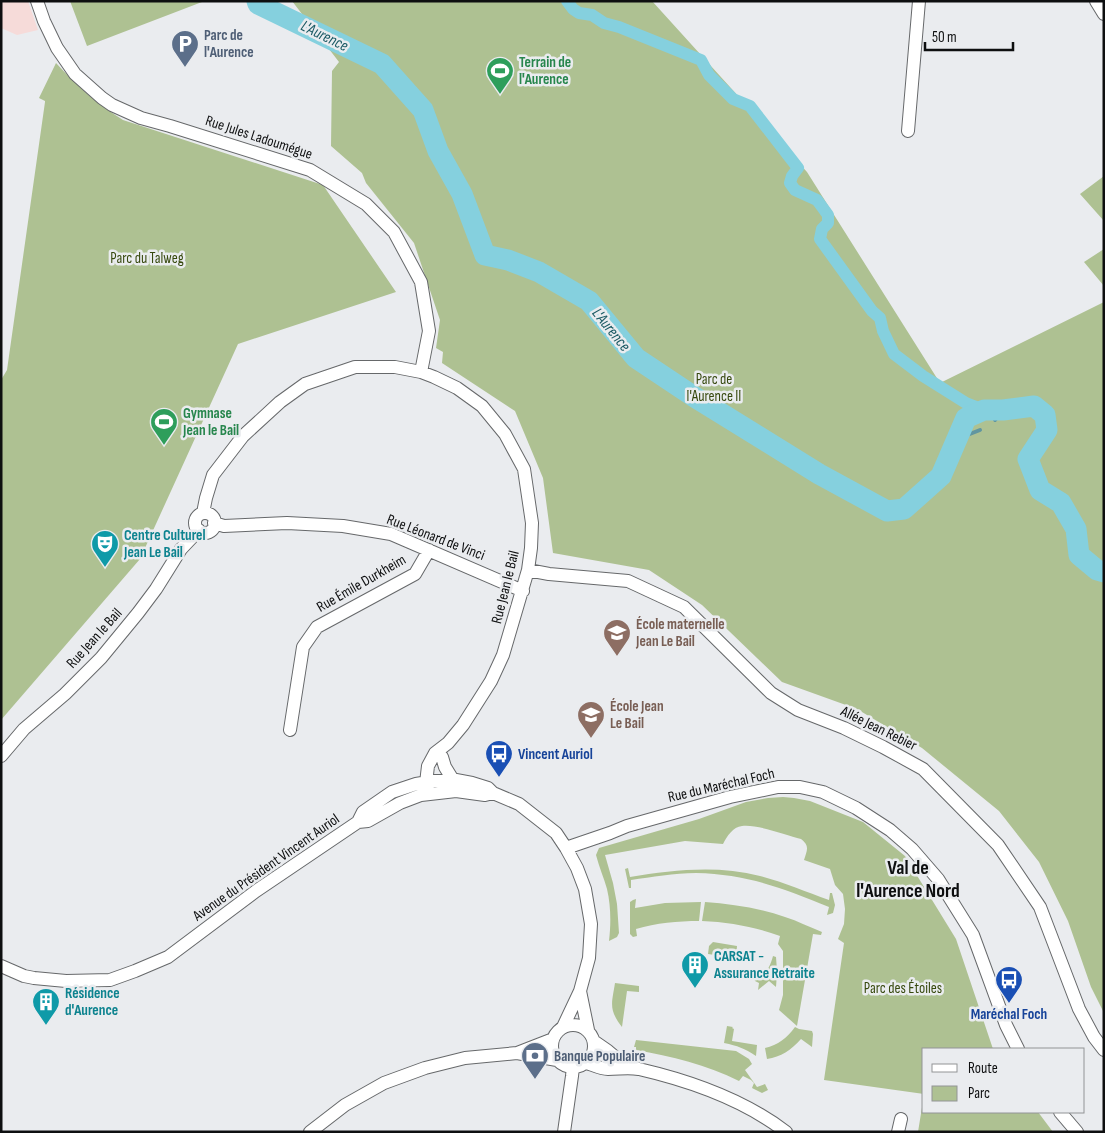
<svg xmlns="http://www.w3.org/2000/svg" width="1105" height="1133" viewBox="0 0 1105 1133" font-family="'Sofia Sans Condensed',sans-serif">
  <rect width="100%" height="100%" fill="#eaecef"/>
  <!-- industrial -->
  <path fill="#f6dbd9" d="M1 1H28L38 30 17 35 1 28Z"/>
  <!-- green -->
  <path fill="#aec192" d="M70 1H202V2L87 46Z
    M292 1H652L807 172 940 383 1104 302V1013L1091 987 1068 921 1039 862 999 811 922 748 857 709 782 682 702 605 649 570 553 553 543 478 515 411 442 363 443 352 436 348 440 320 414 243 366 183 362 173 331 146 332 71 339 62Z
    M56 63C76 85 97 104 123 120L323 185 396 292 238 344 140 559 1 720V380L7 370 45 102V101L39 98Z
    M1104 176V221L1080 194Z
    M1104 249V286L1084 262Z
    M783 797 794 798 810 801 863 822 905 856 956 939 993 1049H924V1094L824 1080 844 943 838 939 844 924 845 909 843 894 835 885 830 869 804 860C807 850 810 846 801 839 786 835 757 824 742 826 733 827 727 836 723 844L685 841 605 855 613 883 617 904 619 933 617 937 609 941C611 924 611 906 607 889 604 878 599 867 596 855L599 848 699 819 746 802 768 798Z
    M628 868 630 877C673 870 717 865 760 876 783 882 806 892 829 900L830 893H832L835 905 833 913 827 915 829 907C783 888 746 874 696 873 674 873 652 877 631 880V888H629L625 869Z
    M636 899 635 908 665 903 701 902 699 921C678 921 656 923 636 929L637 936 633 937 630 934V902L633 900Z
    M705 902C732 904 759 908 785 917 798 921 809 927 822 932L821 935 813 934 797 1026 779 1010 783 995V951L778 944 780 936C755 927 729 922 702 921Z
    M713 942 737 946 736 958 708 954 709 946Z
    M773 956 776 957C777 967 777 977 776 987L769 981 758 990 759 983 755 981 754 978C766 976 770 967 773 956Z
    M615 983 639 986V992L627 991 622 1027C608 1009 612 1003 615 983Z
    M727 1026 733 1027 732 1028 734 1029 732 1041 757 1045 756 1056C744 1048 738 1046 724 1043Z
    M795 1027 799 1029 812 1031 813 1034 812 1047 801 1039C791 1050 781 1057 767 1059L765 1048C778 1045 787 1038 795 1027Z
    M636 1040 736 1051 749 1059 752 1064 745 1070 757 1087 765 1084 768 1090 762 1093 752 1088 754 1083 751 1080 743 1076 739 1081C707 1065 671 1056 636 1050V1047H634Z
    M924 1095V1112H1038L1053 1132H918Z"/>
  <g fill="none" stroke-linecap="round" stroke-linejoin="round">
    <!-- stream -->
    <path stroke="#6196a0" stroke-width="4" d="M995 420 1003 410
      M957 439 980 430"/>
    <!-- canal -->
    <path stroke="#85d0de" stroke-width="12" d="M567 1 573 9 579 13 592 15 604 23 619 27 701 60 709 75 733 99 750 106 798 168 792 176 790 183 795 190 817 200 828 215V223L822 229 820 239 872 311 880 318 883 331 894 354 923 376 966 403 984 410"/>
    <!-- river -->
    <path stroke="#85d0de" stroke-width="21" d="M257 1 258 4 382 64 423 110 438 151 462 194 485 255 508 260 539 272 589 301 636 358 693 396 819 474 887 511 904 509 941 476 966 418 984 410H1003L1034 406 1045 415 1047 430 1028 459 1040 490 1061 503 1076 529 1079 555 1097 570 1104 572"/>
    <defs>
      <path id="minor" d="M37 1 44 21 57 48 75 74 102 98 112 105 141 118 170 126 310 170 366 204 394 232 421 282 429 331 421 372
        M1096 1 1104 14
        M908 131 919 1
        M203 513 206 498 213 475 243 436 280 402 305 384 355 367H395L421 372 434 377 457 388 482 406 505 434 524 469 532 523 531 548 528 570 503 655 491 681 463 725 448 743 435 753 428 766 426 783 429 793
        M195 523a10 10 0 1 1 20 0a10 10 0 1 1-20 0Z
        M214 523 224 526 287 523 343 526 391 534 523 591
        M528 570 549 574 628 581 684 607 771 693 798 710 844 728 883 747 923 769 998 845 1040 907 1079 1009 1094 1037 1104 1050
        M290 730 303 647 317 627 415 574 429 550
        M1 756 24 729 65 694 101 658 138 613 156 589 181 549 199 530
        M442 757 445 767 453 780
        M358 822 363 812 392 792 416 784 434 781 456 780 472 783 488 788 493 793
        M566 848 610 833 627 826 730 797 778 787H800L823 792 856 808 890 830 912 849 938 879 973 935 1006 1025 1018 1049
        M1 966 24 976 34 978 66 981 110 980 135 971 168 957 256 891 358 822 368 821 400 803 421 795 456 791 485 795 493 793 519 804 556 833 566 848 577 868 585 889 591 924 589 958 580 991 563 1027
        M580 991 588 1030
        M552 1046a21 21 0 1 1 42 0a21 21 0 1 1-42 0Z
        M595 1042 608 1051 627 1067
        M517 1053 553 1039
        M587 1063C593 1065 601 1069 608 1069 620 1069 627 1067 639 1069 691 1081 743 1099 786 1132
        M1060 1112 1077 1132
        M310 1132 345 1105 384 1083 425 1068 465 1058 517 1053 557 1060
        M564 1132 572 1076 573 1067
        M898 1132 901 1119"/>
    </defs>
    <!-- minor casing -->
    <use href="#minor" stroke="#66686a" stroke-width="14"/>
    <!-- minor -->
    <use href="#minor" stroke="#fff" stroke-width="12"/>
  </g>
  <!-- icons -->
  <defs>
    <symbol id="parking-pin" viewBox="-11 -11 22 30"><path d="M0 17L-7.5 6A9.5 9.5 0 1 1 7.5 6Z" fill="#5c6f8a" stroke="#eaecef"/><path d="M-3.5-5.5H1a3.5 3.5 0 0 1 0 7H-1V5.5H-3.5ZM-1-3.4V-.6H.8a1.4 1.4 0 0 0 0-2.8Z" fill="#fff"/></symbol>
    <symbol id="stadium-pin" viewBox="-11 -11 22 30"><path d="M0 17L-7.5 6A9.5 9.5 0 1 1 7.5 6Z" fill="#2e9e5b" stroke="#eaecef"/><path d="M0-5a6.5 5 0 1 0 0 10a6.5 5 0 1 0 0-10ZM-3.5-1.8h7v3.6h-7Z" fill="#fff"/></symbol>
    <symbol id="theatre-pin" viewBox="-11 -11 22 30"><path d="M0 17L-7.5 6A9.5 9.5 0 1 1 7.5 6Z" fill="#0f9aa8" stroke="#eaecef"/><path d="M-5-5.5Q0-4 5-5.5V0Q5 5 0 6Q-5 5-5 0ZM-3.3-2.5H-1v1.5H-3.3ZM1-2.5H3.3v1.5H1ZM-2.8 1Q0 5.5 2.8 1Z" fill="#fff"/></symbol>
    <symbol id="school-pin" viewBox="-11 -11 22 30"><path d="M0 17L-7.5 6A9.5 9.5 0 1 1 7.5 6Z" fill="#8d6e63" stroke="#eaecef"/><path d="M0-5L7-2L0 1L-7-2ZM-4 1L0 2.5L4 1V4Q0 6-4 4Z" fill="#fff"/></symbol>
    <symbol id="bus-pin" viewBox="-11 -11 22 30"><path d="M0 17L-7.5 6A9.5 9.5 0 1 1 7.5 6Z" fill="#1a4fb4" stroke="#eaecef"/><path d="M-5-6H5V4H4V6H2V4H-2V6H-4V4H-5ZM-3.5-4V0h7V-4ZM-3.5 1.2v1.5H-2V1.2ZM2 1.2v1.5H3.5V1.2Z" fill="#fff"/></symbol>
    <symbol id="building-pin" viewBox="-11 -11 22 30"><path d="M0 17L-7.5 6A9.5 9.5 0 1 1 7.5 6Z" fill="#0f9aa8" stroke="#eaecef"/><path d="M-4-6H4V6H1V3H-1V6H-4ZM-2.5-4.3h1.7v1.8h-1.7ZM.8-4.3h1.7v1.8H.8ZM-2.5-1h1.7V.8h-1.7ZM.8-1h1.7V.8H.8Z" fill="#fff"/></symbol>
    <symbol id="bank-pin" viewBox="-11 -11 22 30"><path d="M0 17L-7.5 6A9.5 9.5 0 1 1 7.5 6Z" fill="#5c6f8a" stroke="#eaecef"/><path d="M-6-4H6V4H-6ZM0-2.3a2.3 2.3 0 1 0 0 4.6a2.3 2.3 0 1 0 0-4.6Z" fill="#fff"/></symbol>
  </defs>
  <g fill-rule="evenodd">
    <use href="#parking-pin" x="169" y="28" width="32" height="43"/>
    <use href="#stadium-pin" x="484" y="55" width="32" height="43"/>
    <use href="#stadium-pin" x="148" y="406" width="32" height="43"/>
    <use href="#theatre-pin" x="89" y="528" width="32" height="43"/>
    <use href="#school-pin" x="601" y="617" width="32" height="43"/>
    <use href="#school-pin" x="575" y="699" width="32" height="43"/>
    <use href="#bus-pin" x="483" y="738" width="32" height="43"/>
    <use href="#building-pin" x="679" y="949" width="32" height="43"/>
    <use href="#bus-pin" x="993" y="964" width="32" height="43"/>
    <use href="#building-pin" x="30" y="986" width="32" height="43"/>
    <use href="#bank-pin" x="519" y="1040" width="32" height="43"/>
  </g>
  <g text-anchor="middle" stroke-width="5" stroke-linejoin="round" paint-order="stroke">
    <!-- service labels -->
    <g font-size="15" font-weight="bold" fill="#4e5e75" stroke="#eaecef" text-anchor="start">
      <text x="204" y="40">Parc de<tspan x="204" dy="17">l'Aurence</tspan></text>
      <text x="554" y="1061">Banque Populaire</text>
    </g>
    <!-- leisure labels -->
    <g font-size="15" font-weight="bold" fill="#27864d" stroke="#eaecef" text-anchor="start">
      <text x="519" y="67">Terrain de<tspan x="519" dy="17">l'Aurence</tspan></text>
      <text x="183" y="418">Gymnase<tspan x="183" dy="17">Jean le Bail</tspan></text>
    </g>
    <!-- street labels -->
    <g font-size="15" fill="#0e0f10" stroke="#eaecef">
      <text transform="translate(259 137) rotate(18)" y="5">Rue Jules Ladoumégue</text>
      <text transform="translate(436 537) rotate(21)" y="5">Rue Léonard de Vinci</text>
      <text transform="translate(361 583) rotate(-30)" y="5">Rue Émile Durkheim</text>
      <text transform="translate(505 587) rotate(-76)" y="5">Rue Jean le Bail</text>
      <text transform="translate(94 638) rotate(-48)" y="5">Rue Jean le Bail</text>
      <text transform="translate(879 728) rotate(26)" y="5">Allée Jean Rebier</text>
      <text transform="translate(721 785) rotate(-13)" y="5">Rue du Maréchal Foch</text>
      <text transform="translate(266 867) rotate(-35)" y="5">Avenue du Président Vincent Auriol</text>
    </g>
    <!-- park labels -->
    <g font-size="15" fill="#37490e" stroke="#eaecef">
      <text x="147" y="263">Parc du Talweg</text>
      <text x="714" y="384">Parc de<tspan x="714" dy="17">l'Aurence II</tspan></text>
      <text x="903" y="993">Parc des Étoiles</text>
    </g>
    <!-- culture labels -->
    <g font-size="15" font-weight="bold" fill="#0d838f" stroke="#eaecef" text-anchor="start">
      <text x="124" y="540">Centre Culturel<tspan x="124" dy="17">Jean Le Bail</tspan></text>
      <text x="714" y="961">CARSAT -<tspan x="714" dy="17">Assurance Retraite</tspan></text>
      <text x="65" y="998">Résidence<tspan x="65" dy="17">d'Aurence</tspan></text>
    </g>
    <!-- education labels -->
    <g font-size="15" font-weight="bold" fill="#785e54" stroke="#eaecef" text-anchor="start">
      <text x="636" y="629">École maternelle<tspan x="636" dy="17">Jean Le Bail</tspan></text>
      <text x="610" y="711">École Jean<tspan x="610" dy="17">Le Bail</tspan></text>
    </g>
    <!-- transit labels -->
    <g font-size="15" font-weight="bold" fill="#164399" stroke="#eaecef" text-anchor="start">
      <text x="518" y="759">Vincent Auriol</text>
      <text x="1009" y="1019" text-anchor="middle">Maréchal Foch</text>
    </g>
    <!-- water labels -->
    <g font-size="16" font-style="italic" fill="#1b5a64" stroke="#eaecef">
      <text transform="translate(325 35) rotate(26)" y="6">L'Aurence</text>
      <text transform="translate(612 329) rotate(51)" y="6">L'Aurence</text>
    </g>
    <!-- district labels -->
    <g font-size="20" font-weight="bold" fill="#0e0f10" stroke="#eaecef">
      <text x="908" y="874">Val de<tspan x="908" dy="23">l'Aurence Nord</tspan></text>
    </g>
  </g>
  <!-- border -->
  <rect width="1105" height="1133" fill="none" stroke="#0e0f10" stroke-width="5"/>
  <!-- legend -->
  <rect x="922" y="1048" width="162" height="65" fill="#eaecef" stroke="#929496"/>
  <rect x="932" y="1064" width="25" height="8" fill="#ffffff" stroke="#929496"/>
  <text x="968" y="1073" font-size="15" fill="#0e0f10">Route</text>
  <rect x="932" y="1086" width="25" height="15" fill="#aec192" stroke="#929496"/>
  <text x="968" y="1098" font-size="15" fill="#0e0f10">Parc</text>
  <!-- scale -->
  <path d="M925 42v8h88v-8" fill="none" stroke="#0e0f10" stroke-width="2.5"/>
  <text x="932" y="42" font-size="15" fill="#0e0f10" stroke="#eaecef" stroke-width="4" paint-order="stroke">50 m</text>
</svg>
